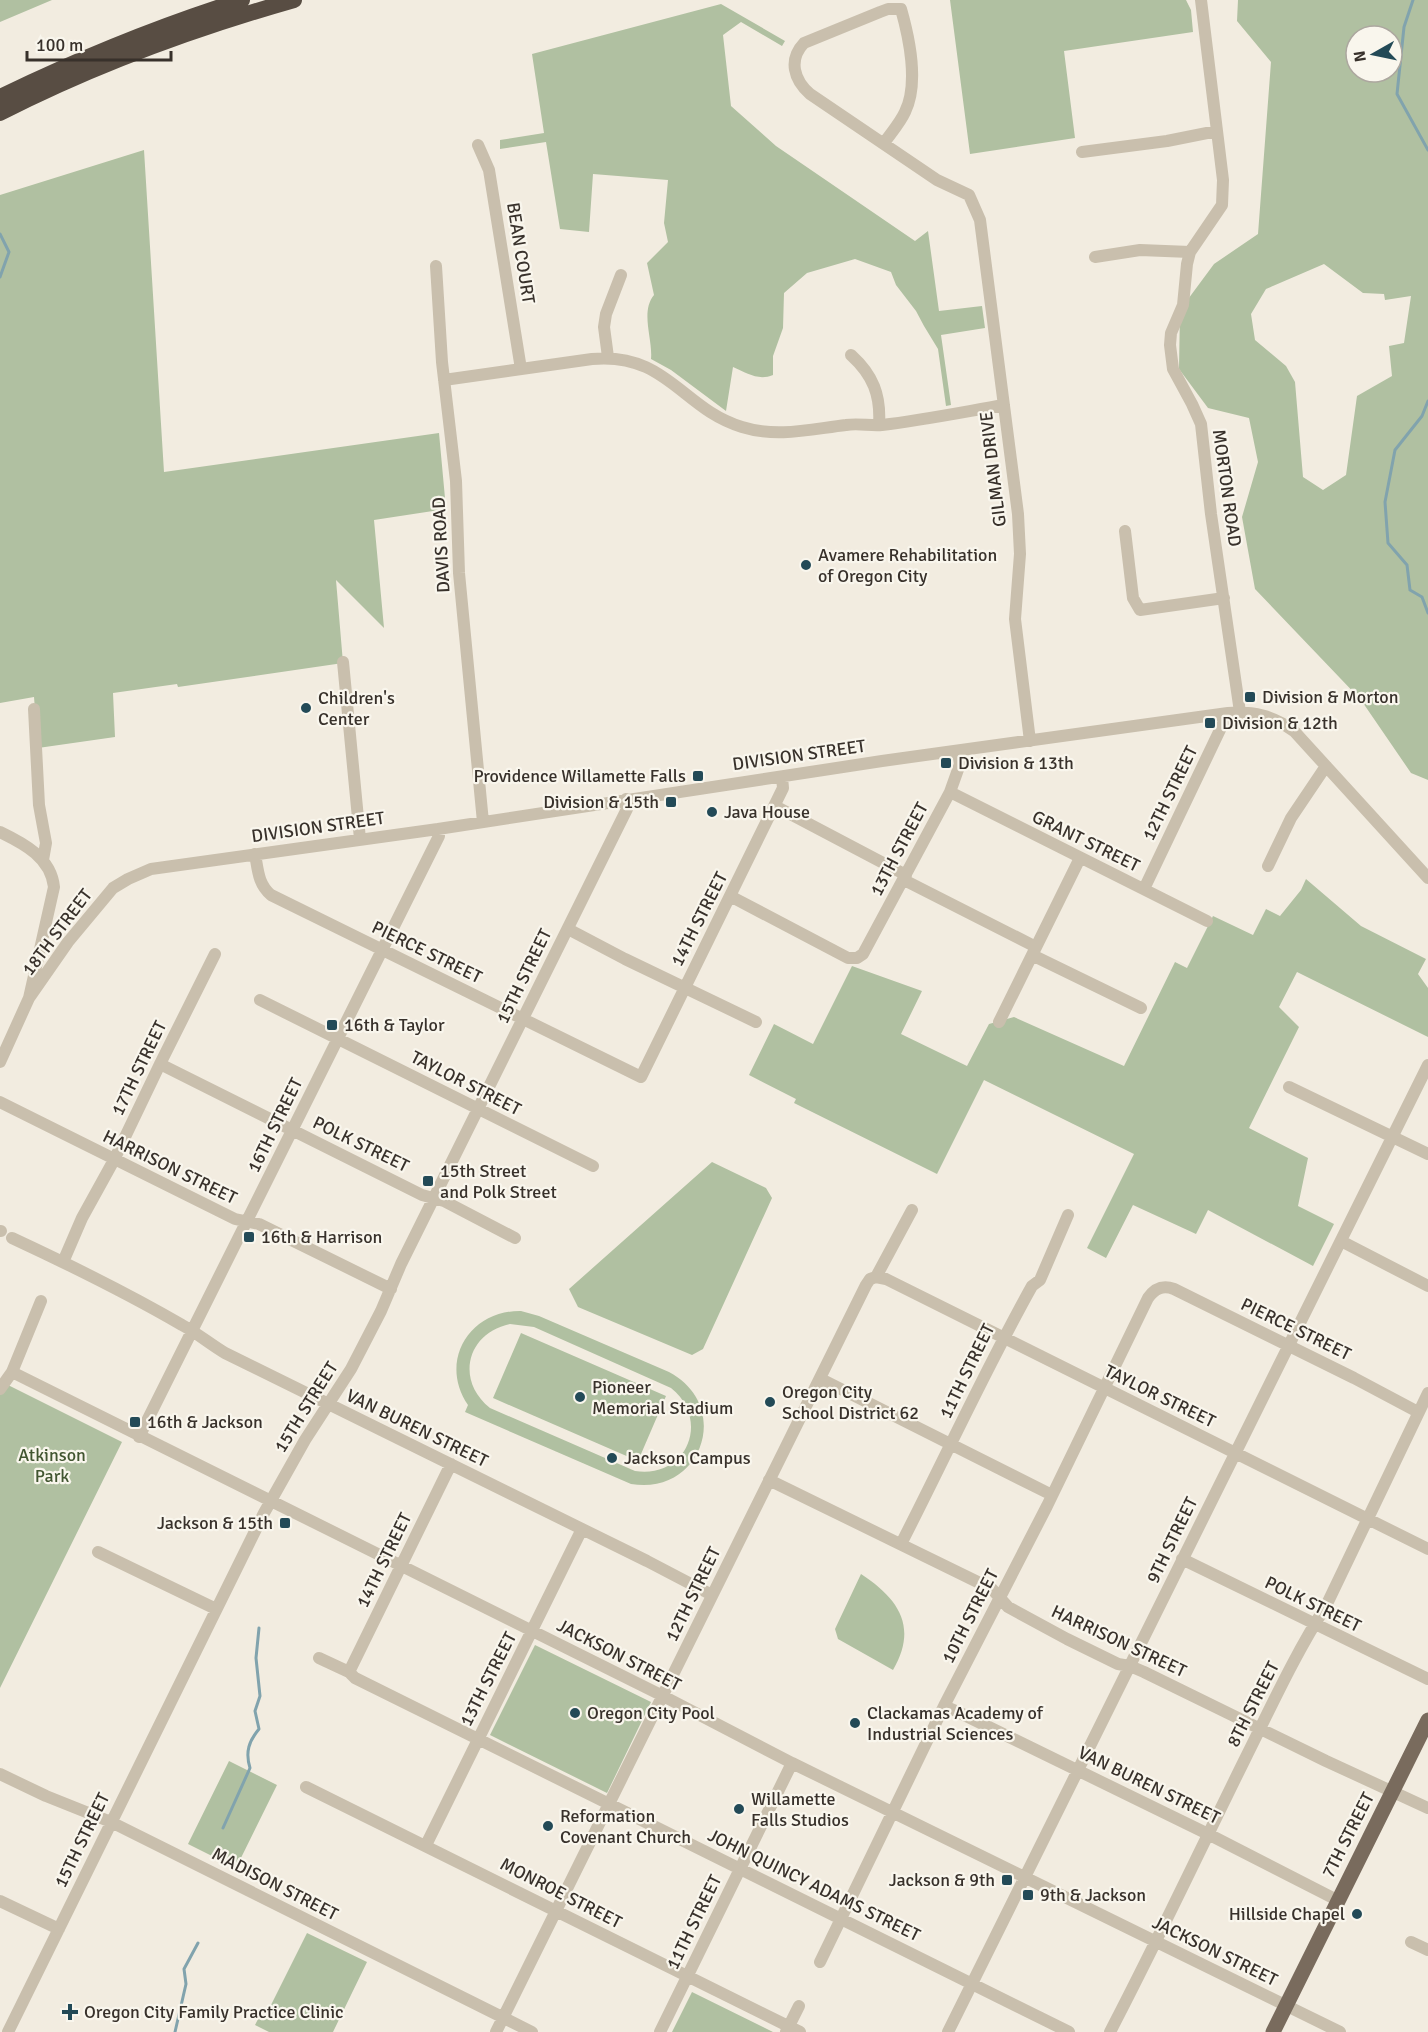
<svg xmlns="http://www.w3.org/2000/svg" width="1428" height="2032" viewBox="0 0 1428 2032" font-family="Signika,sans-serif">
  <rect width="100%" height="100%" fill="#f2ece0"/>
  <!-- green -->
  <path fill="#b0c0a1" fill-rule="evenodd" d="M0 0H52L0 22Z
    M950 0H1186L1191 10 1193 32 1064 51 1075 138 970 154Z
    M1238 0H1428V780L1411 773 1361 700 1255 589 1242 517 1258 462 1249 418 1208 408 1179 369 1180 310 1214 264 1258 234 1271 62 1237 21ZM1356 36H1392V72H1356ZM1324 264 1363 293 1384 294 1385 300 1411 296 1404 343 1389 346 1392 376 1357 396 1346 475 1323 490 1303 477 1295 382 1286 366 1255 340 1251 314 1266 289Z
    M721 4 785 41 782 46 741 22 723 35 731 106 776 146 915 241 928 231 939 311 982 306 985 328 941 335 951 405 946 406 938 349 924 326 916 311 896 285 891 272 855 259 807 273 784 293 783 328 773 356V375C758 381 747 373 733 367L726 411 671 370 651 359C653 339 640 312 654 295L647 263 668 242 664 223 668 180 593 174 589 232 560 229 546 142 500 149V140L544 133 532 54Z
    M144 150 164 472 439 433 446 509 374 520 384 628 336 580 343 663 178 687 177 684 113 693 115 737 38 748 34 697 0 703V195Z
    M1306 879 1361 926 1426 959 1418 974 1428 988V1037L1297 972 1279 1007 1299 1027 1249 1128 1308 1158 1298 1206 1334 1224 1313 1266 1208 1210 1196 1234 1133 1205 1106 1258 1087 1248 1134 1154 984 1080 937 1174 794 1103 796 1099 749 1075 774 1024 813 1044 852 966 922 991 901 1034 967 1066 989 1024 1014 1017 1124 1066 1175 962 1187 968 1213 916 1253 935 1266 909 1280 916 1301 890Z
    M712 1162 766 1188 772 1198 703 1349 692 1355 578 1307 569 1289Z
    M521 1311 539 1316 669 1372C733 1406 702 1496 631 1484L465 1412 468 1405C438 1361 470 1310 521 1311ZM510 1324 534 1327 671 1388C711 1420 687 1479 635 1471L490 1408C455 1380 467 1333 510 1324Z
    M521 1333 666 1396 638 1461 493 1398Z
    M0 1381 122 1442 0 1688Z
    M861 1574C899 1599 918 1627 893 1670L838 1639 835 1629Z
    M535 1645 651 1702 607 1793 490 1735Z
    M229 1761 277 1785 236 1868 188 1844Z
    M307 1933 367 1962 333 2032H269L255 2025 261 2013 266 2015Z
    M692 1992 773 2032H672Z"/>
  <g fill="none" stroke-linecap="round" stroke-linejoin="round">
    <!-- stream -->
    <path stroke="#81a3ad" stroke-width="3" d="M1413 0 1404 27 1397 94 1428 150
      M0 234 9 252 0 277
      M1428 401 1422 416 1395 450 1385 502 1388 543 1407 565 1410 590 1422 597 1428 613
      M223 1828 250 1768C245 1752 249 1741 259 1729L255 1711 260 1696 256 1658 259 1628
      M175 2032 186 1984 184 1969 198 1943"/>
    <!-- minor -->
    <path stroke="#c9bfad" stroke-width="12" d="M1201 0 1223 180 1222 205 1190 252 1187 264 1183 305 1171 333 1170 345 1173 369 1192 404 1201 424 1211 514 1240 712
      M884 143C891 133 900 123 905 112 919 84 909 37 901 9H888L880 12 804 43C788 60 794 80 810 94L937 180 969 195 980 220 1018 514 1020 554 1015 619 1030 741
      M478 145 489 170 521 369
      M1082 152 1167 141 1217 131
      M1095 257 1140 250 1190 252
      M436 266 442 362 456 481 459 573 483 822
      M851 355C873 375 881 395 879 425
      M608 357 604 327 606 314 621 275
      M444 380 592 359C667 352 682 409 742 427 777 438 811 429 846 425 858 423 870 426 882 425 923 420 963 412 1004 405
      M1125 531 1133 598 1140 610 1224 598
      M343 662 360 839
      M34 709 39 805 46 843 43 860
      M950 792 1207 921
      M775 806 906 875
      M0 832C25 844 51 858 54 887L29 998 0 1062
      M255 854C258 870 258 884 271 895L641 1077 783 788 782 777
      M1268 866 1291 818 1326 766
      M904 880 1036 947
      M1144 889 1228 713
      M730 896 848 958H857L863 954 950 792 960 764 958 752
      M568 929 625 959 756 1022
      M1032 955 1141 1008
      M29 998 68 942 113 888 128 879 151 869 438 829 882 761 1228 713C1254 711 1273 716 1294 731L1428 878
      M260 1000 593 1166
      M999 1022 1080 858
      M160 1064 422 1195 444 1201 515 1238
      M1289 1087 1428 1154
      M0 1102 235 1219 259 1224 391 1289
      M0 1231H1
      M12 1238C70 1265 127 1293 182 1325 197 1333 210 1344 225 1353L647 1561 712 1595
      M1341 1241 1428 1286
      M63 1262 82 1218 114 1160 160 1064 215 954
      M876 1277 886 1279 1428 1549
      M12 1372 663 1696 792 1763 1340 2032
      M821 1379 1052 1495
      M0 1389 12 1372 41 1301
      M139 1437 439 836 438 829
      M769 1480 992 1589 1008 1607 1067 1639 1118 1664 1130 1666 1144 1672 1326 1761 1428 1808
      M901 1544C945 1458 985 1370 1032 1286L1040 1280 1068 1215
      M98 1552 216 1609
      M1182 1559 1428 1679
      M319 1658 349 1672 355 1678 1069 2032
      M349 1672 451 1464
      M944 1706 956 1711 1208 1834 1337 1900
      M0 1774 46 1796 111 1822 532 2032
      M306 1787 800 2032
      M426 1845 582 1529
      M0 1901 59 1929
      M1411 1942 1428 1950
      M820 1962 944 1706 1047 1506 1148 1298C1155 1288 1163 1285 1174 1289L1354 1378 1418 1412
      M8 2032 264 1513 305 1440 351 1369 381 1311 401 1264 624 815 627 809 626 799
      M496 2032 866 1285 870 1279 876 1277 912 1210
      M660 2032 792 1763
      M786 2032 799 2006
      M948 2032 1428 1065
      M1110 2032C1157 1942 1200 1850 1245 1759 1271 1707 1295 1654 1326 1606L1428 1393"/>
    <!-- major -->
    <path stroke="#796b5d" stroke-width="15" d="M1273 2032 1428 1720"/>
    <!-- highway -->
    <path stroke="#584d43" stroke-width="16" d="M0 97C79 59 159 26 242 0
      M0 113C94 65 192 29 294 0"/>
  </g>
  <!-- markers -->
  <g fill="#234a57" stroke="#f9f6ed" stroke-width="2">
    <circle cx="806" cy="565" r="6"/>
    <rect x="1244" y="691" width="12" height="12" rx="3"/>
    <circle cx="306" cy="708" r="6"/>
    <rect x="1204" y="717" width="12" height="12" rx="3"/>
    <rect x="940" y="757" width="12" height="12" rx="3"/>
    <rect x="692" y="770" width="12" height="12" rx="3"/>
    <rect x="665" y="796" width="12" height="12" rx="3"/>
    <circle cx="712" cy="812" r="6"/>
    <rect x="326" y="1019" width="12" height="12" rx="3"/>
    <rect x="422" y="1175" width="12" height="12" rx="3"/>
    <rect x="243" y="1231" width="12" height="12" rx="3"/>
    <circle cx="580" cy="1397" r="6"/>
    <circle cx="770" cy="1402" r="6"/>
    <rect x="129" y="1416" width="12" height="12" rx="3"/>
    <circle cx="612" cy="1458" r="6"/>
    <rect x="279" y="1517" width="12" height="12" rx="3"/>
    <circle cx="575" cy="1713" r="6"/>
    <circle cx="855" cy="1723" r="6"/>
    <circle cx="739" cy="1809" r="6"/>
    <circle cx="548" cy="1826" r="6"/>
    <rect x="1001" y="1874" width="12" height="12" rx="3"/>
    <rect x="1022" y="1889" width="12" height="12" rx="3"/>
    <circle cx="1357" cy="1914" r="6"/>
    <path d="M67 2003h6v6h6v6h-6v6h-6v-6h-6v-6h6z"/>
  </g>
  <g text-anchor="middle" stroke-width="4.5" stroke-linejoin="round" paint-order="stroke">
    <!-- street labels -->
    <g font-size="18" fill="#38312b" stroke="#f9f6ed">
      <text transform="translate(521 253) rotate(81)" y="6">BEAN COURT</text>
      <text transform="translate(993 469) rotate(-97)" y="6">GILMAN DRIVE</text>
      <text transform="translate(1227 488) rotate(82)" y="6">MORTON ROAD</text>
      <text transform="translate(441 545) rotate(-93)" y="6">DAVIS ROAD</text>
      <text transform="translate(799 755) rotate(-8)" y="6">DIVISION STREET</text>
      <text transform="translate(1170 793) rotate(-64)" y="6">12TH STREET</text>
      <text transform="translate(318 827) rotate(-8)" y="6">DIVISION STREET</text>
      <text transform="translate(1086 841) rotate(26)" y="6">GRANT STREET</text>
      <text transform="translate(899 849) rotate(-62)" y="6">13TH STREET</text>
      <text transform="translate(699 919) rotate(-63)" y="6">14TH STREET</text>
      <text transform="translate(57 932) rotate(-53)" y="6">18TH STREET</text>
      <text transform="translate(427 952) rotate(26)" y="6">PIERCE STREET</text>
      <text transform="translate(524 976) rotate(-64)" y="6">15TH STREET</text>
      <text transform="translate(139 1068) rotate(-64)" y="6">17TH STREET</text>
      <text transform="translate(466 1083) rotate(27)" y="6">TAYLOR STREET</text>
      <text transform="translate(275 1125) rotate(-64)" y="6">16TH STREET</text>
      <text transform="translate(361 1144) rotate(26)" y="6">POLK STREET</text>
      <text transform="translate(170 1167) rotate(26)" y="6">HARRISON STREET</text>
      <text transform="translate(1296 1329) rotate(26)" y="6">PIERCE STREET</text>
      <text transform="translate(967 1371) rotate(-64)" y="6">11TH STREET</text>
      <text transform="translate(1160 1396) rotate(26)" y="6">TAYLOR STREET</text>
      <text transform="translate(306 1407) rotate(-58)" y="6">15TH STREET</text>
      <text transform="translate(417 1428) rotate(26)" y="6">VAN BUREN STREET</text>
      <text transform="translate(1172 1540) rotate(-64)" y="6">9TH STREET</text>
      <text transform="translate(384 1560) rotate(-64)" y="6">14TH STREET</text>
      <text transform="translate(693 1594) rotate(-64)" y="6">12TH STREET</text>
      <text transform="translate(1313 1604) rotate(26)" y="6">POLK STREET</text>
      <text transform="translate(970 1616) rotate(-63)" y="6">10TH STREET</text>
      <text transform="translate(1119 1641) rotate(25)" y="6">HARRISON STREET</text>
      <text transform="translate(619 1655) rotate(27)" y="6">JACKSON STREET</text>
      <text transform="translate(488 1679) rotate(-63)" y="6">13TH STREET</text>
      <text transform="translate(1253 1704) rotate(-63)" y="6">8TH STREET</text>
      <text transform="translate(1149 1785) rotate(26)" y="6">VAN BUREN STREET</text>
      <text transform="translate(1348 1835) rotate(-63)" y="6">7TH STREET</text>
      <text transform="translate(82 1840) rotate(-64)" y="6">15TH STREET</text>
      <text transform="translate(275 1884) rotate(27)" y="6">MADISON STREET</text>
      <text transform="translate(814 1885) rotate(26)" y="6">JOHN QUINCY ADAMS STREET</text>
      <text transform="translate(561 1893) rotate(27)" y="6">MONROE STREET</text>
      <text transform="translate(694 1922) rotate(-64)" y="6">11TH STREET</text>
      <text transform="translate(1215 1951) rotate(26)" y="6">JACKSON STREET</text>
    </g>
    <!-- poi labels -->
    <g font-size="18" fill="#38312b" stroke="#f9f6ed" text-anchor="start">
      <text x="818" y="561">Avamere Rehabilitation<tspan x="818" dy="21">of Oregon City</tspan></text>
      <text x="1262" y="703">Division &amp; Morton</text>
      <text x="318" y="704">Children's<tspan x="318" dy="21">Center</tspan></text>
      <text x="1222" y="729">Division &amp; 12th</text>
      <text x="958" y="769">Division &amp; 13th</text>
      <text x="686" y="782" text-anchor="end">Providence Willamette Falls</text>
      <text x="659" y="808" text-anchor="end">Division &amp; 15th</text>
      <text x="724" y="818">Java House</text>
      <text x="344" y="1031">16th &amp; Taylor</text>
      <text x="440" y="1177">15th Street<tspan x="440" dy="21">and Polk Street</tspan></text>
      <text x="261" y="1243">16th &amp; Harrison</text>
      <text x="592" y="1393">Pioneer<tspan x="592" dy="21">Memorial Stadium</tspan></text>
      <text x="782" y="1398">Oregon City<tspan x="782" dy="21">School District 62</tspan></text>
      <text x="147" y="1428">16th &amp; Jackson</text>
      <text x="624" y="1464">Jackson Campus</text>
      <text x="273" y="1529" text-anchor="end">Jackson &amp; 15th</text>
      <text x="587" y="1719">Oregon City Pool</text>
      <text x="867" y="1719">Clackamas Academy of<tspan x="867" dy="21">Industrial Sciences</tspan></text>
      <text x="751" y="1805">Willamette<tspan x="751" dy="21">Falls Studios</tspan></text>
      <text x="560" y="1822">Reformation<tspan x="560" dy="21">Covenant Church</tspan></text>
      <text x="995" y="1886" text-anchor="end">Jackson &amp; 9th</text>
      <text x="1040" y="1901">9th &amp; Jackson</text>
      <text x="1345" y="1920" text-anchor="end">Hillside Chapel</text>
      <text x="84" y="2018">Oregon City Family Practice Clinic</text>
    </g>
    <!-- park labels -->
    <g font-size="18" fill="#415530" stroke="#f9f6ed">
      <text x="52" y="1461">Atkinson<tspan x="52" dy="21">Park</tspan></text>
    </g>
  </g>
  <!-- north arrow -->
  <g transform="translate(1374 54) rotate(261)"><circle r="28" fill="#f9f6ed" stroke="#aca79f" stroke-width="1.5"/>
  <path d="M0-4.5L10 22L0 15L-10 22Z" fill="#234a57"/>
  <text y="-9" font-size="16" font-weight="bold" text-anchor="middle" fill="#38312b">N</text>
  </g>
  <!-- scale -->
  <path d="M27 51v9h144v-9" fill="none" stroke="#38312b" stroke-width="3"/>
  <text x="36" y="51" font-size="18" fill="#38312b" stroke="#f9f6ed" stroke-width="4.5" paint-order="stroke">100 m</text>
</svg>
